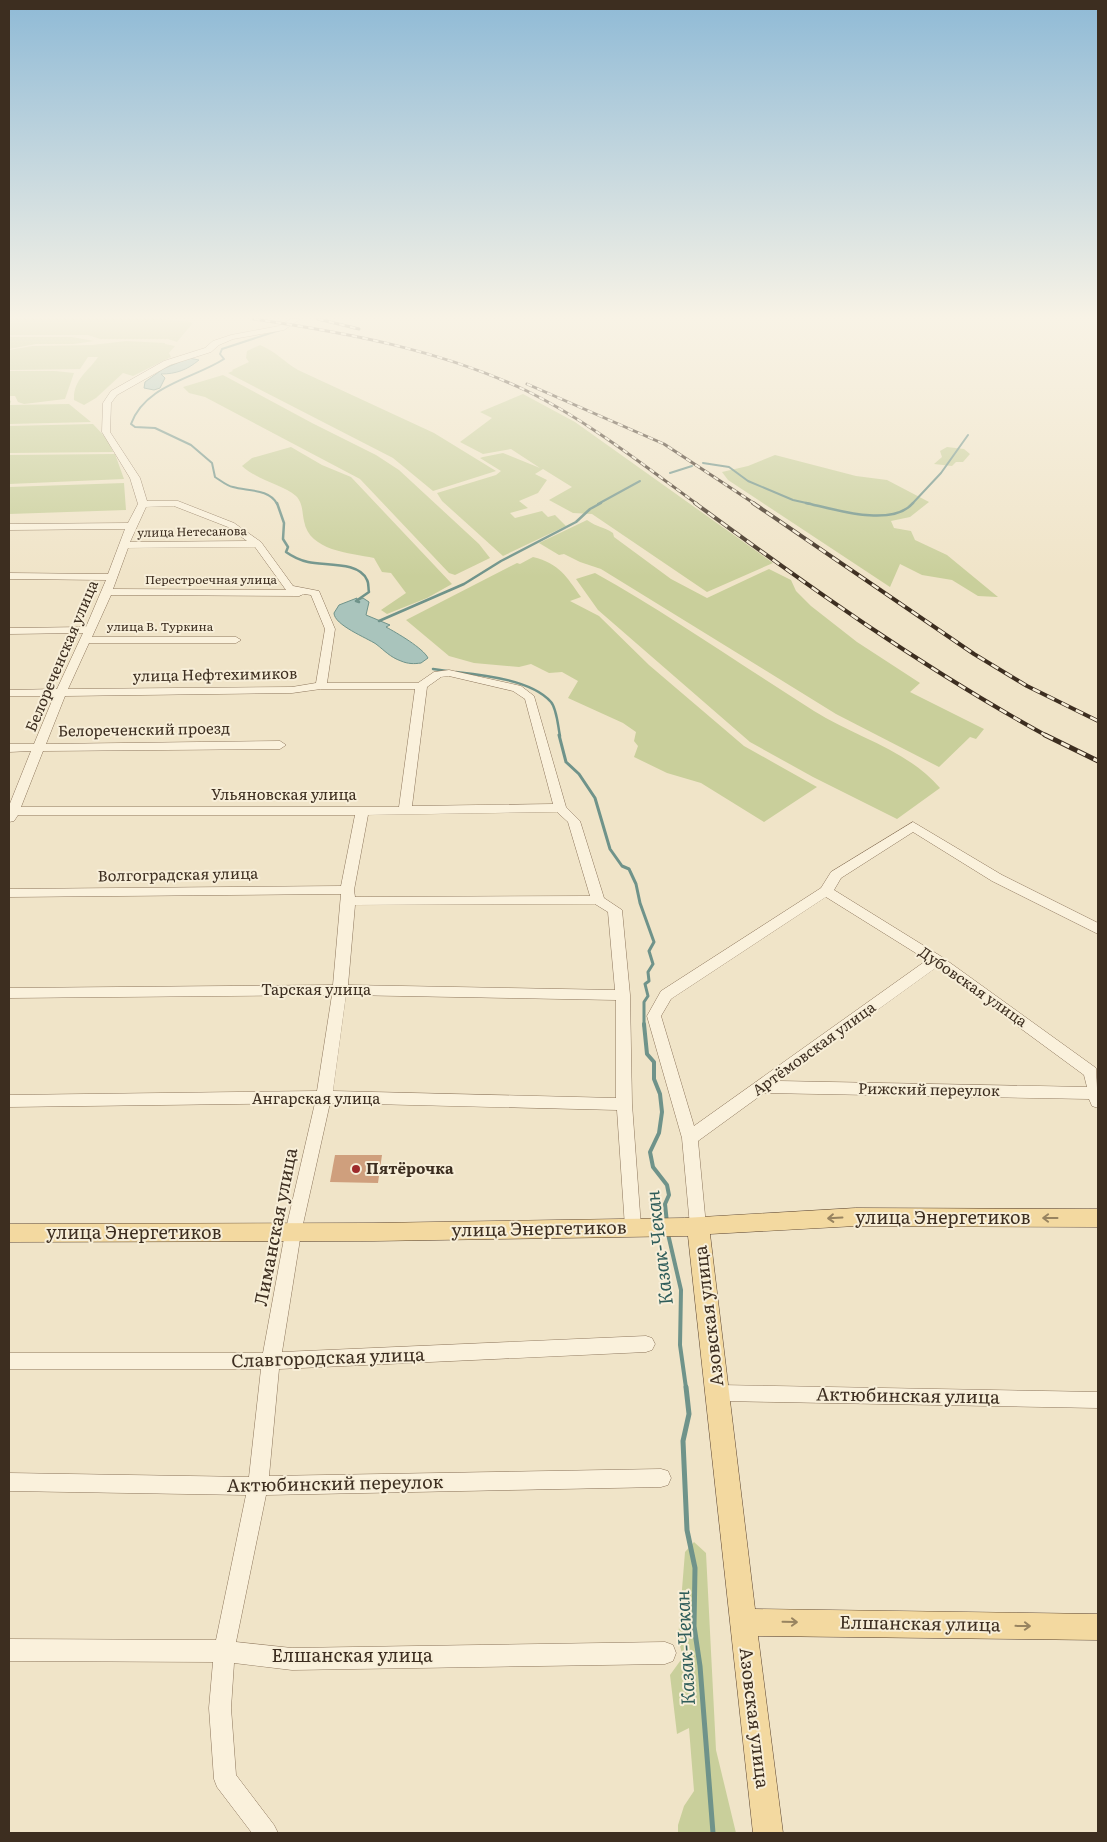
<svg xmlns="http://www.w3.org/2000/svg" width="1107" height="1842" viewBox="0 0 1107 1842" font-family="Literata,serif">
  <rect width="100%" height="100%" fill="#f0e4c8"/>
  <!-- green -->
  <path fill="#c9cf9b" d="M9 319H163L191 322 192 324 177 342 168 339H100L88 335H9Z
    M9 337H72L94 341 74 344H36L9 349Z
    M126 341 165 343V344L175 346 169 353 171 357 133 376 123 373 96 398 84 405 74 400C73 379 89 371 98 357H88L80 369 9 370V350L32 346 92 345Z
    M260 345C278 353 283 361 298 370L434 433 496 471 433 491 393 458 228 373 233 371 232 370 249 362 246 358 247 351Z
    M9 371H55L74 373 65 399 24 404 18 402 15 396H9Z
    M223 375 312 423 376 455 399 470 479 544 490 558 455 575 449 573 360 479 205 397 189 393 183 387Z
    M523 394 575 422 773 563 707 592 592 514 573 513 549 500 572 487 543 469 535 474 547 480 538 493 519 501 528 508 510 513 515 518 542 511 548 517 555 515 566 526 503 556 442 501 437 493 496 475 501 471 480 458 483 457 503 453 540 468 511 449 483 454 460 442 492 418 480 412Z
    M9 400 11 401 10 405 69 404 91 422 9 424Z
    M93 424 107 439 113 452 9 453V426Z
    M291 447 322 465 351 477 452 584 427 598 387 614 381 610 406 593 391 573 382 572 374 558C350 553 309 551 304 521 302 512 303 503 296 496 284 485 257 480 242 466L252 458Z
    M947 447 964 449 970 454 963 462H956L952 466 934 464 942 457 940 451Z
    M115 454 124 479 9 484V455Z
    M775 455 856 476 887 480 929 502 910 517 891 521 894 528 911 531 915 540 947 555 998 597 978 596 952 580 922 575 900 564 890 587 728 480 722 472 748 466Z
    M124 483 126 510 9 514V487Z
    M587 520C598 528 603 526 613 533L614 537 671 579 707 598 769 569 791 580 796 591 811 606 857 642 920 683 910 692 984 729 976 739 970 737 939 767 836 714 601 569 580 562 564 554 559 555 539 543Z
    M533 557C560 564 566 576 581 597L570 601 599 616 649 665 744 746 817 787 764 822 701 783 667 773 634 757 638 746 634 741 636 732 623 723 568 698 578 681 562 672 549 673 531 664 519 667 474 663 449 656 406 620 517 563 520 564Z
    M595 573C670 615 741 665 814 711 855 737 908 750 940 788L897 819 813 777 750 742 598 610 576 579Z
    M694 1542 706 1553 716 1750 736 1833H678V1825L684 1806 694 1791 689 1728 677 1734 670 1675 683 1657 678 1639 685 1552Z"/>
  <!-- water -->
  <path fill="#a9c4bc" stroke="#6f938a" d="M189 358 199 360C187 370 176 374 161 374L165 378 160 388 154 390 144 388 145 382 163 369Z
    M357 598V601L363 598 369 602 366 615 390 625 386 627C397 633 423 648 428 658L421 663C414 664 408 664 401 661 390 657 385 651 376 644 367 638 334 625 334 613L339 605Z"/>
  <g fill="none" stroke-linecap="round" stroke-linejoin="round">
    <!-- stream-far4 -->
    <path stroke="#6f938a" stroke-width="2" d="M703 463 729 467 748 481 793 500 811 504
      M670 473 692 466
      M277 504C270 489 247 491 233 487 227 486 220 480 215 477L212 463 191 445 155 428 135 427 131 424C145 385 193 379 224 359L220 354 222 349 280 330
      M598 504 640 481
      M912 504 941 473 968 435"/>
    <!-- stream-far3 -->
    <path stroke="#6f938a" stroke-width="2.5" d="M277 503 284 523 283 539 288 547 286 552C293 557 299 560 308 562 324 566 359 561 367 580 369 583 368 588 369 592L356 601 359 602
      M806 503C833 509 892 528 913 503
      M379 621 464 584 501 561 576 522 590 509 601 503
      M433 669 447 671
      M456 672C483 675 532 680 551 702 557 709 558 727 560 736"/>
    <!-- stream-far2 -->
    <path stroke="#6f938a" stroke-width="3" d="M559 735 566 762 579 774 595 798 610 849 622 866 629 869 636 884 640 903 654 942 649 951 653 964 648 972 649 981 645 984 648 996 644 1002V1026"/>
    <!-- stream-far1 -->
    <path stroke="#6f938a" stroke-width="4" d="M644 1024 647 1054 654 1062V1079L660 1094 662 1112 659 1133 650 1152 653 1167 667 1185 669 1195 665 1204 667 1223
      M668 1234 681 1290 680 1345 686 1388"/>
    <!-- stream -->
    <path stroke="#6f938a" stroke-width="5" d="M686 1387 689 1414 683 1441 687 1530 695 1568 694 1626 700 1666 713 1833"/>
  </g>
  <!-- building -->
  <path fill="#cf9f7d" d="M335 1155H382L378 1183 330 1182Z"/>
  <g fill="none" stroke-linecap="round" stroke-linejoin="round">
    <defs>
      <path id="minor" d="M291 319H300L284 330 233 339 219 345 211 352 170 365 117 395 111 403 110 432 140 478 147 501H178L234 523 261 542 293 586 319 591 335 629 327 683H418L434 672 449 670 521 686 534 696 566 807 580 821 604 898 622 910 630 995 632 1104 641 1227 639 1232 633 1234 627 1232 625 1227 617 1110 330 1103 301 1233 282 1352 646 1336 652 1338 655 1344 652 1350 646 1352 279 1369 269 1476 661 1469 668 1471 671 1478 668 1485 661 1487 266 1495 236 1642 292 1648 665 1642 673 1645 676 1653 673 1661 665 1664 292 1670 234 1663 231 1708 236 1775 274 1825 278 1833H252L217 1787 214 1779 209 1708 213 1662 9 1661V1639L216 1640 246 1495 9 1491V1473L249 1477 261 1369H9V1353H263L285 1233 315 1103 9 1107V1095L317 1091 332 995 9 998V988L333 985 341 894 9 897V889L341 886 355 815H18L14 821 9 822V806L31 751 9 752V744H34L54 696H9V690L57 689 83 633 9 634V628L86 627 106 580 9 579V573L108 574 125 529 9 530V524L128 523 138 504 130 478 102 432 103 403 111 391 164 361 205 348 213 341 231 335 279 326ZM174 506 228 527 247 541 130 542 146 507ZM255 547 286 590 113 589 128 548ZM304 594 311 595 325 629 316 683 292 687 68 689 89 643H236L241 640 236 637H92L111 595 299 596ZM449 676 513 691 525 699 553 804 412 806 427 687 441 677ZM321 689H415L399 807H21L43 751 280 749 286 745 280 741 46 744 65 696 292 693ZM557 812 568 822 590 896 355 897 354 890 368 815ZM595 904 608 912 615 990 348 985 355 905ZM346 995 616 1000V1098L333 1091Z
        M913 822 1002 875 1098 923V934L992 881 913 832 841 878 834 890 942 957 1096 1068 1098 1108 1092 1106 1089 1099 764 1093 698 1141 706 1226 704 1231 698 1233 692 1231 690 1226 682 1138 647 1016 661 991 821 888 831 872ZM826 897 927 960 694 1126 661 1016 671 999ZM937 967 1084 1075 1087 1087 779 1081Z
        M718 1385 1098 1392V1408L718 1401 711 1399 709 1393 711 1387Z"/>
      <path id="major" d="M856 1208 1098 1209V1227L856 1226 710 1234 755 1609 1098 1614V1640L758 1636 783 1833H753L688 1236 374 1241 9 1242V1224L374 1223 684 1218Z"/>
    </defs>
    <!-- minor casing -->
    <use href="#minor" stroke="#8d765c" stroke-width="1"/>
    <!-- major casing -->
    <use href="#major" stroke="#5b4430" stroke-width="1"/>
    <!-- minor -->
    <use href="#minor" fill="#faf1dc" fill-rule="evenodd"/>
    <!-- major -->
    <use href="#major" fill="#f3d9a0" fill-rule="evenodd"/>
    <defs>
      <path id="rail-far2" d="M254 319C348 333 441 350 527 391 588 421 642 464 697 504
        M318 319 359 329
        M527 384 664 444 755 504"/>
      <path id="rail-far1" d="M695 503C809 587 923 668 1047 736
        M753 503 974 654 1027 686 1098 721"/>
      <path id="rail" d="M1045 735 1098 761"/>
    </defs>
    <!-- rail-far2 casing -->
    <use href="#rail-far2" stroke="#3d2e20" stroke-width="3"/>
    <!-- rail-far1 casing -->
    <use href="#rail-far1" stroke="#3d2e20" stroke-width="4"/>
    <!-- rail casing -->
    <use href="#rail" stroke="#3d2e20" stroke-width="5"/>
    <!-- rail-far2 -->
    <use href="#rail-far2" stroke="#f7eed8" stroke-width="2" stroke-dasharray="5.5" stroke-linecap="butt"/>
    <!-- rail-far1 -->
    <use href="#rail-far1" stroke="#f7eed8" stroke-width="2.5" stroke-dasharray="8" stroke-linecap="butt"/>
    <!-- rail -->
    <use href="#rail" stroke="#f7eed8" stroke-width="3" stroke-dasharray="9" stroke-linecap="butt"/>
  </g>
  <!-- one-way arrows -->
  <defs><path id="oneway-shaft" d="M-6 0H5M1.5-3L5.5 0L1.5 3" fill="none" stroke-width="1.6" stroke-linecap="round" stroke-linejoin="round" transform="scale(1.25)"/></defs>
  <g stroke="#988460">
    <use href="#oneway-shaft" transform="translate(835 1218) rotate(177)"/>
    <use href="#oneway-shaft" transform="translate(1050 1218) rotate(-180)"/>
    <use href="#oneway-shaft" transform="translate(790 1622) rotate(1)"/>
    <use href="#oneway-shaft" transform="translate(1023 1626) rotate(1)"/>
  </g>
  <!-- sky -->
  <linearGradient id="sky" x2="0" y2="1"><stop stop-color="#8fbad6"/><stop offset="0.55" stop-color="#f8f3e6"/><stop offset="1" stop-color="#f8f3e6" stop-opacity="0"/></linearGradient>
  <rect width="1107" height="577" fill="url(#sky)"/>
  <!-- markers -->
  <circle fill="#9e2a2b" stroke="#f7eed8" stroke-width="2" cx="356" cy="1169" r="5"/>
  <g text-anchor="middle" stroke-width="4" stroke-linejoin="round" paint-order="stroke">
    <!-- far-street labels -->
    <g font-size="12" fill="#3d2e20" stroke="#f7eed8">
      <text transform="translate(192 532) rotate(-1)" y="4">улица Нетесанова</text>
      <text x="211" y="584">Перестроечная улица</text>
      <text x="160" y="631">улица В. Туркина</text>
    </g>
    <!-- street labels -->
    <g font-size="15" fill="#3d2e20" stroke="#f7eed8">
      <text transform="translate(62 656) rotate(-67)" y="5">Белореченская улица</text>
      <text transform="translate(215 675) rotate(-1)" y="5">улица Нефтехимиков</text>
      <text transform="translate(144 730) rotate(-1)" y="5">Белореченский проезд</text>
      <text x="284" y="800">Ульяновская улица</text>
      <text transform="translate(178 875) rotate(-1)" y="5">Волгоградская улица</text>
      <text transform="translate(973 987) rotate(35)" y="5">Дубовская улица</text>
      <text x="316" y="995">Тарская улица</text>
      <text transform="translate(814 1049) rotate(-36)" y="5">Артёмовская улица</text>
      <text transform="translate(929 1090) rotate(1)" y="5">Рижский переулок</text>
      <text x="316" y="1104">Ангарская улица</text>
    </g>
    <!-- poi labels -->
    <g font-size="15" font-weight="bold" fill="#3d2e20" stroke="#f7eed8" text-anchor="start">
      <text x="366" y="1174">Пятёрочка</text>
    </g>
    <!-- near-street labels -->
    <g font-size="18" fill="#3d2e20" stroke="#f7eed8">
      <text x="943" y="1224">улица Энергетиков</text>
      <text transform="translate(276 1227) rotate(-79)" y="6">Лиманская улица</text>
      <text transform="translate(539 1229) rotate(-1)" y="6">улица Энергетиков</text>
      <text x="134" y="1239">улица Энергетиков</text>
      <text transform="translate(709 1316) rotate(-97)" y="6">Азовская улица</text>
      <text transform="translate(328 1358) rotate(-2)" y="6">Славгородская улица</text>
      <text transform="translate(908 1396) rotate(1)" y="6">Актюбинская улица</text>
      <text transform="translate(335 1484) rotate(-1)" y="6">Актюбинский переулок</text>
      <text transform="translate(920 1624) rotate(1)" y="6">Елшанская улица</text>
      <text x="352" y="1662">Елшанская улица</text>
      <text transform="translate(754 1718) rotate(83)" y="6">Азовская улица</text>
    </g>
    <!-- near-water labels -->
    <g font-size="19" font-style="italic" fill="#2f5d5a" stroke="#f7eed8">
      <text transform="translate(659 1248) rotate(-97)" y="7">Казак-Чекан</text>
      <text transform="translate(685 1648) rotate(-93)" y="7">Казак-Чекан</text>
    </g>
  </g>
  <!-- border -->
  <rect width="1107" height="1842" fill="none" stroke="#3d2e20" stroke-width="20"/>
</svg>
